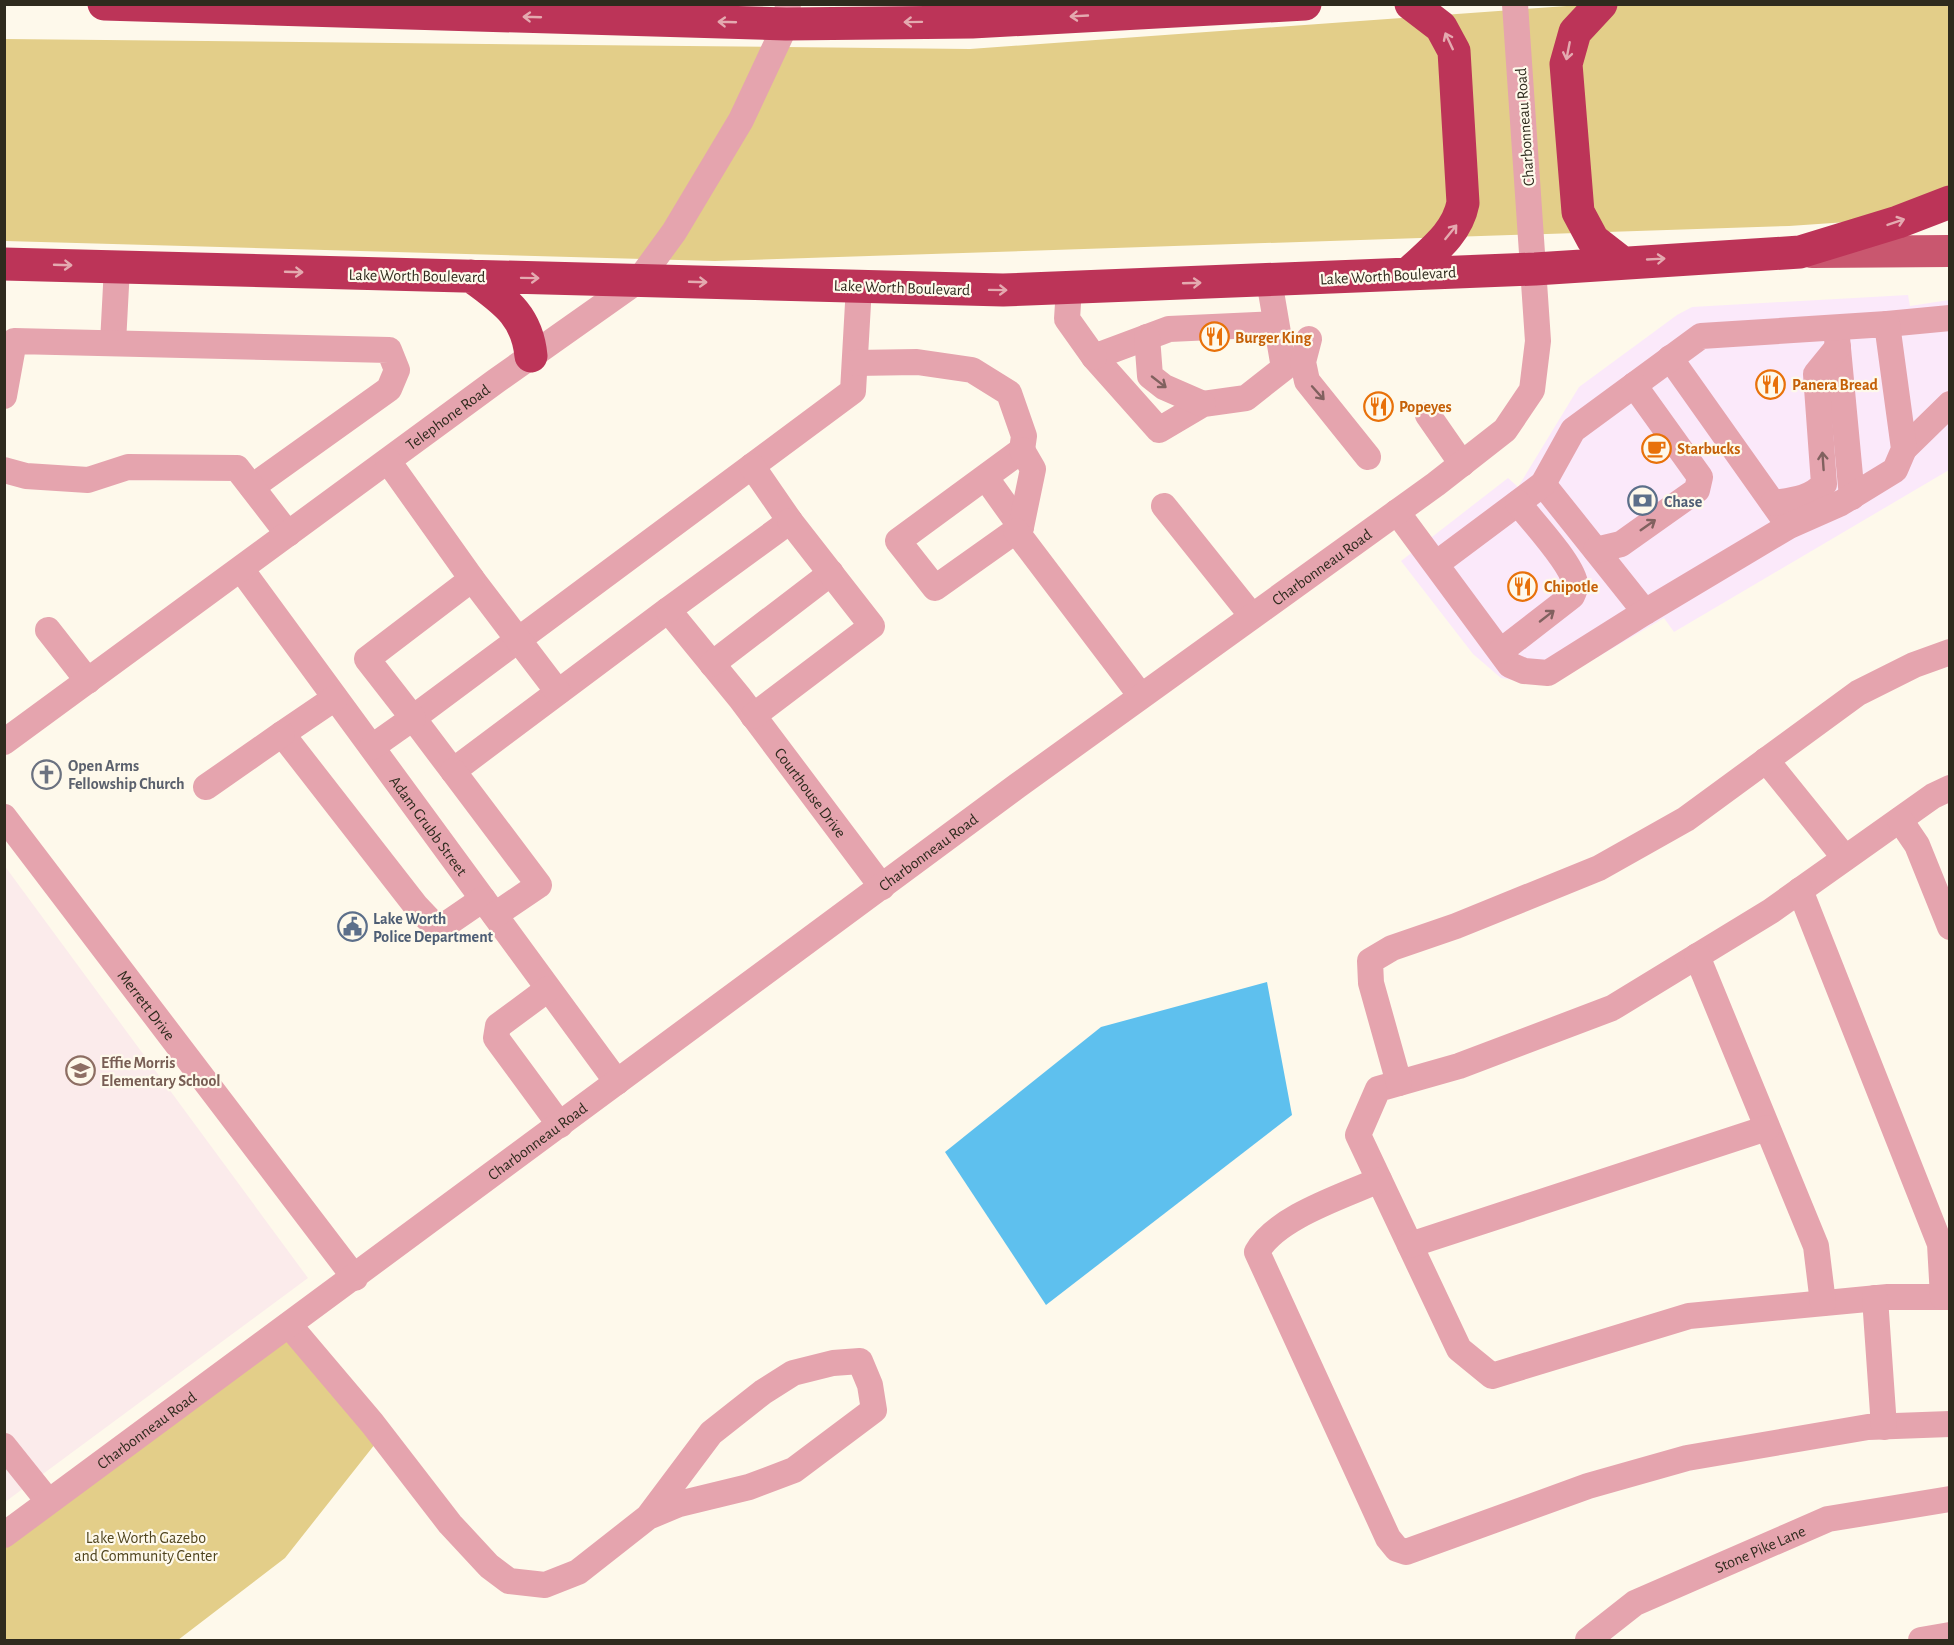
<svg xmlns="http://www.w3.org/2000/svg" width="1954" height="1645" viewBox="0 0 1954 1645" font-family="'Alegreya Sans',sans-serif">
  <rect width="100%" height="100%" fill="#fef9eb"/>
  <!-- commercial -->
  <path fill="#fbe9fa" d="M1908 295 1910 306 1949 300V470L1674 632 1664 618 1562 678 1542 685 1501 678 1473 654 1401 561 1508 478 1518 487 1579 387 1677 315 1692 307Z"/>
  <!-- education -->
  <path fill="#fbebeb" d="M4 865 308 1278 5 1502H4Z"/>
  <!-- green -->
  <path fill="#e3ce89" d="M1581 5H1949V215L1789 226 715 261 5 241V39L970 49Z
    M289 1325 379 1439 285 1558 178 1640H5V1535Z"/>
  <!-- water -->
  <path fill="#5ec0ee" d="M1267 982 1292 1115 1046 1305 945 1152 1101 1027Z"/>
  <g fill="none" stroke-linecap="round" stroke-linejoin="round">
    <!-- minor -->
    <g stroke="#e5a4ae" stroke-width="26">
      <path d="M1269 280 1284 368 1246 398 1203 404 1159 430 1094 357 1169 329 1276 324"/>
      <path id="s1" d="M859 286 853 391 413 718 453 771 668 610 740 698 882 887"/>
      <path d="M1069 288 1067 319 1094 357"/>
      <path d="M1887 324 1950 318"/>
      <path d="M1147 337 1150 376 1164 387 1203 404"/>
      <path d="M1837 338 1852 497"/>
      <path d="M1309 339 1303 362 1307 381 1368 457"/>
      <path d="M113 343 117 267"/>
      <path d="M1670 358 1789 526"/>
      <path d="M855 363 917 362 972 370 1009 393 1024 436 1022 450 898 541 935 588 1021 527 986 478"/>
      <path d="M4 396 14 341 389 350 397 370 389 389 252 487"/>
      <path d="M1428 415 1462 464"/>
      <path d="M1904 449 1950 404"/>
      <path d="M4 470 26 476 88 480 128 467 237 468 288 534"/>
      <path d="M1543 484 1645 612"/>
      <path d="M1773 503C1793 500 1810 499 1824 484L1816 374 1838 347"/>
      <path d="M1164 506 1252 616"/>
      <path d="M1397 512 1510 665 1524 671 1548 673 1645 612 1789 526 1841 503 1895 470 1904 449 1887 324 1701 336 1573 430 1543 484 1436 564"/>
      <path d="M1021 527 1033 469 1022 450"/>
      <path d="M1016 531 1141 696"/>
      <path d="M1596 550 1621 544 1697 490 1700 477 1634 385"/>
      <path id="s2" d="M241 569 617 1082"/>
      <path d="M472 579 558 692"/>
      <path d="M668 610 790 521 752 466"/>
      <path d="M48 630 88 681"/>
      <path d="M1501 651 1572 596C1574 592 1576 588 1575 583 1571 562 1532 521 1518 503"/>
      <path d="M712 664 831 573"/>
      <path d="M335 698 282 734 416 906 434 925 448 923 483 899"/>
      <path d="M753 716 872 626 790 521"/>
      <path id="s3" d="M4 742 496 381 639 280 674 232 741 120 786 24 788 4"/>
      <path d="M372 747 413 718 367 659 472 579 388 461"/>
      <path d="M1766 760 1845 858"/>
      <path d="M453 771 539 885 495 915"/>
      <path d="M206 787 282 734"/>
      <path d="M1950 788 1933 796 1771 911 1612 1008 1459 1066 1378 1089 1358 1135 1459 1349 1492 1376 1689 1316 1888 1297H1950"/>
      <path id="s4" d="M4 817 355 1278"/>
      <path d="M1900 820 1917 845 1950 927"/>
      <path d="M1800 890 1940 1244 1943 1297"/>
      <path d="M1697 956 1816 1246 1823 1303"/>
      <path d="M548 989 498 1026 496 1038 560 1125"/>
      <path d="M1399 1083 1371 983 1370 961 1392 948 1456 926 1599 868 1686 819 1858 693 1914 665 1950 652"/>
      <path d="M1379 1180C1344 1196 1276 1217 1257 1252L1388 1538 1397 1549 1406 1552 1588 1486 1687 1458 1868 1427 1950 1424"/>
      <path d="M1410 1245 1767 1128"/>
      <path d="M1875 1298 1884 1427"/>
      <path d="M289 1325 372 1423 450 1524 489 1566 509 1581 545 1585 578 1572 648 1517 679 1504 749 1487 794 1470 874 1410 870 1385 860 1361 833 1363 793 1373 763 1392 711 1433 648 1517"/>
      <path d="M4 1446 48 1501"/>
      <path id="s5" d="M4 1535 1017 786 1436 484 1505 430 1532 390 1538 341 1515 4"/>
      <path id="s6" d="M1588 1640 1635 1603 1828 1519 1950 1499"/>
      <path d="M1921 1640 1950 1635"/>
    </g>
    <!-- major -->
    <path stroke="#c9576f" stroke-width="32" d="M1812 252 1950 251"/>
    <!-- highway -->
    <path stroke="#bc3458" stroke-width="33" d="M104 4 786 24 972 22 1305 4
      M1601 4 1575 32 1566 64 1578 212 1593 240 1620 261
      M4 264 1003 290 1535 269 1800 252 1898 222 1950 202
      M1409 273C1431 252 1457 234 1463 203L1454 51 1441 27 1411 4
      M471 276C503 300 527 314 531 356"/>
  </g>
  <!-- one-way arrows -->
  <defs><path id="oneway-shaft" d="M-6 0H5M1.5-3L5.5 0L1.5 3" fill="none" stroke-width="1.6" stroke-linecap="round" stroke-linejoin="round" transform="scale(1.5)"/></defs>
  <g stroke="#e4aab0">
    <use href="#oneway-shaft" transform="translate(1079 16) rotate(177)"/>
    <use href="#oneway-shaft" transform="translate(532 17) rotate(-178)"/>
    <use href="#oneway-shaft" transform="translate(727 22) rotate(-178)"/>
    <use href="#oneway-shaft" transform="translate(913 22) rotate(179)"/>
    <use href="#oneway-shaft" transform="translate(1449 41) rotate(-115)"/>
    <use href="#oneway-shaft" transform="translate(1568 51) rotate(101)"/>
    <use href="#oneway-shaft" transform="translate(1896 222) rotate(-19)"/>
    <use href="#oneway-shaft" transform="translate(1451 232) rotate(-51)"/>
    <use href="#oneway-shaft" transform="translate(1656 259) rotate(-3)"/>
    <use href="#oneway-shaft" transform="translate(63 265) rotate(2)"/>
    <use href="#oneway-shaft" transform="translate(294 272) rotate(2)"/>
    <use href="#oneway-shaft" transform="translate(530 278) rotate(1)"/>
    <use href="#oneway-shaft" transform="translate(698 282) rotate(2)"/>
    <use href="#oneway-shaft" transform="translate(1192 283) rotate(-2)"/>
    <use href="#oneway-shaft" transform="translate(998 290) rotate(1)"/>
  </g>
  <g stroke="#81615f">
    <use href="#oneway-shaft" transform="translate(1159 382) rotate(38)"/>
    <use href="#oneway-shaft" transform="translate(1318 393) rotate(48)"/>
    <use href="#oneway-shaft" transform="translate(1823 461) rotate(-94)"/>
    <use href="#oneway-shaft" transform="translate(1648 525) rotate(-35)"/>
    <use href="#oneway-shaft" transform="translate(1547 616) rotate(-38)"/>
  </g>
  <!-- icons -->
  <defs>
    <symbol id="restaurant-ring" viewBox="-11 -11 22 22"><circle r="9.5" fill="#fef9eb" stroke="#e8710a" stroke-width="1.5"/><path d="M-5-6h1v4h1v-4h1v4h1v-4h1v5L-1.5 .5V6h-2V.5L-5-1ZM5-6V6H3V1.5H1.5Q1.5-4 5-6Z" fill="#e8710a"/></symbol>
    <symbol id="cafe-ring" viewBox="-11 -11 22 22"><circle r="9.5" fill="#fef9eb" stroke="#e8710a" stroke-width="1.5"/><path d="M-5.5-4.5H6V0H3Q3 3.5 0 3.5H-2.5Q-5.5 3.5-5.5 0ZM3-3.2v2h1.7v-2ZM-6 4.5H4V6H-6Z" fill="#e8710a"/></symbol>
    <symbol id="bank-ring" viewBox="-11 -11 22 22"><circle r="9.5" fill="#fef9eb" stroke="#5c6f8a" stroke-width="1.5"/><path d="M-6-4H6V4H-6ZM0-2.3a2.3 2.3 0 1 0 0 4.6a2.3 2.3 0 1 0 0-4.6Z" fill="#5c6f8a"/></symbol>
    <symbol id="church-ring" viewBox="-11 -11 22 22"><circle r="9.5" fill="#fef9eb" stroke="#6b7280" stroke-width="1.5"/><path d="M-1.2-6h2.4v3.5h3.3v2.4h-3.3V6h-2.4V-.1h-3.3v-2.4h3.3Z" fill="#6b7280"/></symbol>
    <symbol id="civic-ring" viewBox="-11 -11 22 22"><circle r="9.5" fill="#fef9eb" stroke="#5c6f8a" stroke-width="1.5"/><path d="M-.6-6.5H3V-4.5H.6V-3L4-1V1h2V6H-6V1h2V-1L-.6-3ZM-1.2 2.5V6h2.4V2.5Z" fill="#5c6f8a"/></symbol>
    <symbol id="school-ring" viewBox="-11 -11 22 22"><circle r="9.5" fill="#fef9eb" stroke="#8d6e63" stroke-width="1.5"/><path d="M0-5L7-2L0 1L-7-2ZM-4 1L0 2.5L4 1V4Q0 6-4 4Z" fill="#8d6e63"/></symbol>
  </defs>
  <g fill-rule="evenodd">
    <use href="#restaurant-ring" x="1198" y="320" width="33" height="33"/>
    <use href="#restaurant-ring" x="1754" y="368" width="33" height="33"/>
    <use href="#restaurant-ring" x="1362" y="390" width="33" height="33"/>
    <use href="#cafe-ring" x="1640" y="432" width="33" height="33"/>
    <use href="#bank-ring" x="1626" y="484" width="33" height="33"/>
    <use href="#restaurant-ring" x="1506" y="570" width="33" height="33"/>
    <use href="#church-ring" x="30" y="758" width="33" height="33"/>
    <use href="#civic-ring" x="336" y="910" width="33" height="33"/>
    <use href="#school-ring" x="64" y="1054" width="33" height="33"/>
  </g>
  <g text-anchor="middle" stroke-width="4.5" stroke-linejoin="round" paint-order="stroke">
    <!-- street labels -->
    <g font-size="16" fill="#2f2b1e" stroke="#fef9eb">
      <text transform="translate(1524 127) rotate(-94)" y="6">Charbonneau Road</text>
      <text transform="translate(417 275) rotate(1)" y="6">Lake Worth Boulevard</text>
      <text transform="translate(1388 275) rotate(-3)" y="6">Lake Worth Boulevard</text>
      <text transform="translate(902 287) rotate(2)" y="6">Lake Worth Boulevard</text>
      <text dy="6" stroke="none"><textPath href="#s3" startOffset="550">Telephone Road</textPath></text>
      <text dy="6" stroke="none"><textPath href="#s5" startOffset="1635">Charbonneau Road</textPath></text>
      <text dy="6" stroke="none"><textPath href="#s1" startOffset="1220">Courthouse Drive</textPath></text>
      <text dy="6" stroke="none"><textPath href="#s2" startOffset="318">Adam Grubb Street</textPath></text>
      <text dy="6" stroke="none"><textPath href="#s5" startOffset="1149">Charbonneau Road</textPath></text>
      <text dy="6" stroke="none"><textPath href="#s4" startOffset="236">Merrett Drive</textPath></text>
      <text dy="6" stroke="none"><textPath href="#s5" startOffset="663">Charbonneau Road</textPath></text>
      <text dy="6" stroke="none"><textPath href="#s5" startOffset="177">Charbonneau Road</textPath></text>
      <text dy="6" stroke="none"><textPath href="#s6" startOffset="196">Stone Pike Lane</textPath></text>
    </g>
    <!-- food labels -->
    <g font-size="16" font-weight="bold" fill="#c56008" stroke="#fef9eb" text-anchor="start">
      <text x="1235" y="343">Burger King</text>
      <text x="1792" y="390">Panera Bread</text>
      <text x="1399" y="412">Popeyes</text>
      <text x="1677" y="454">Starbucks</text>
      <text x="1544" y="592">Chipotle</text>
    </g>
    <!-- service labels -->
    <g font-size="16" font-weight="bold" fill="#4e5e75" stroke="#fef9eb" text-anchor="start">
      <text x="1664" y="507">Chase</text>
      <text x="373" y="924">Lake Worth<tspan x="373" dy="18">Police Department</tspan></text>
    </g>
    <!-- worship labels -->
    <g font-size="16" font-weight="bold" fill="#5b616d" stroke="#fef9eb" text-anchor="start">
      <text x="68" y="771">Open Arms<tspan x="68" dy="18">Fellowship Church</tspan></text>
    </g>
    <!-- education labels -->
    <g font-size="16" font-weight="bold" fill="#785e54" stroke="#fef9eb" text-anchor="start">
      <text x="101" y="1068">Effie Morris<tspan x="101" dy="18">Elementary School</tspan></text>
    </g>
    <!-- park labels -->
    <g font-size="16" fill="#4f441e" stroke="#fef9eb">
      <text x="146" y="1543">Lake Worth Gazebo<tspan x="146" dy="18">and Community Center</tspan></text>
    </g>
  </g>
  <!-- border -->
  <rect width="1954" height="1645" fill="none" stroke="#2f2b1e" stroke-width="12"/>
</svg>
